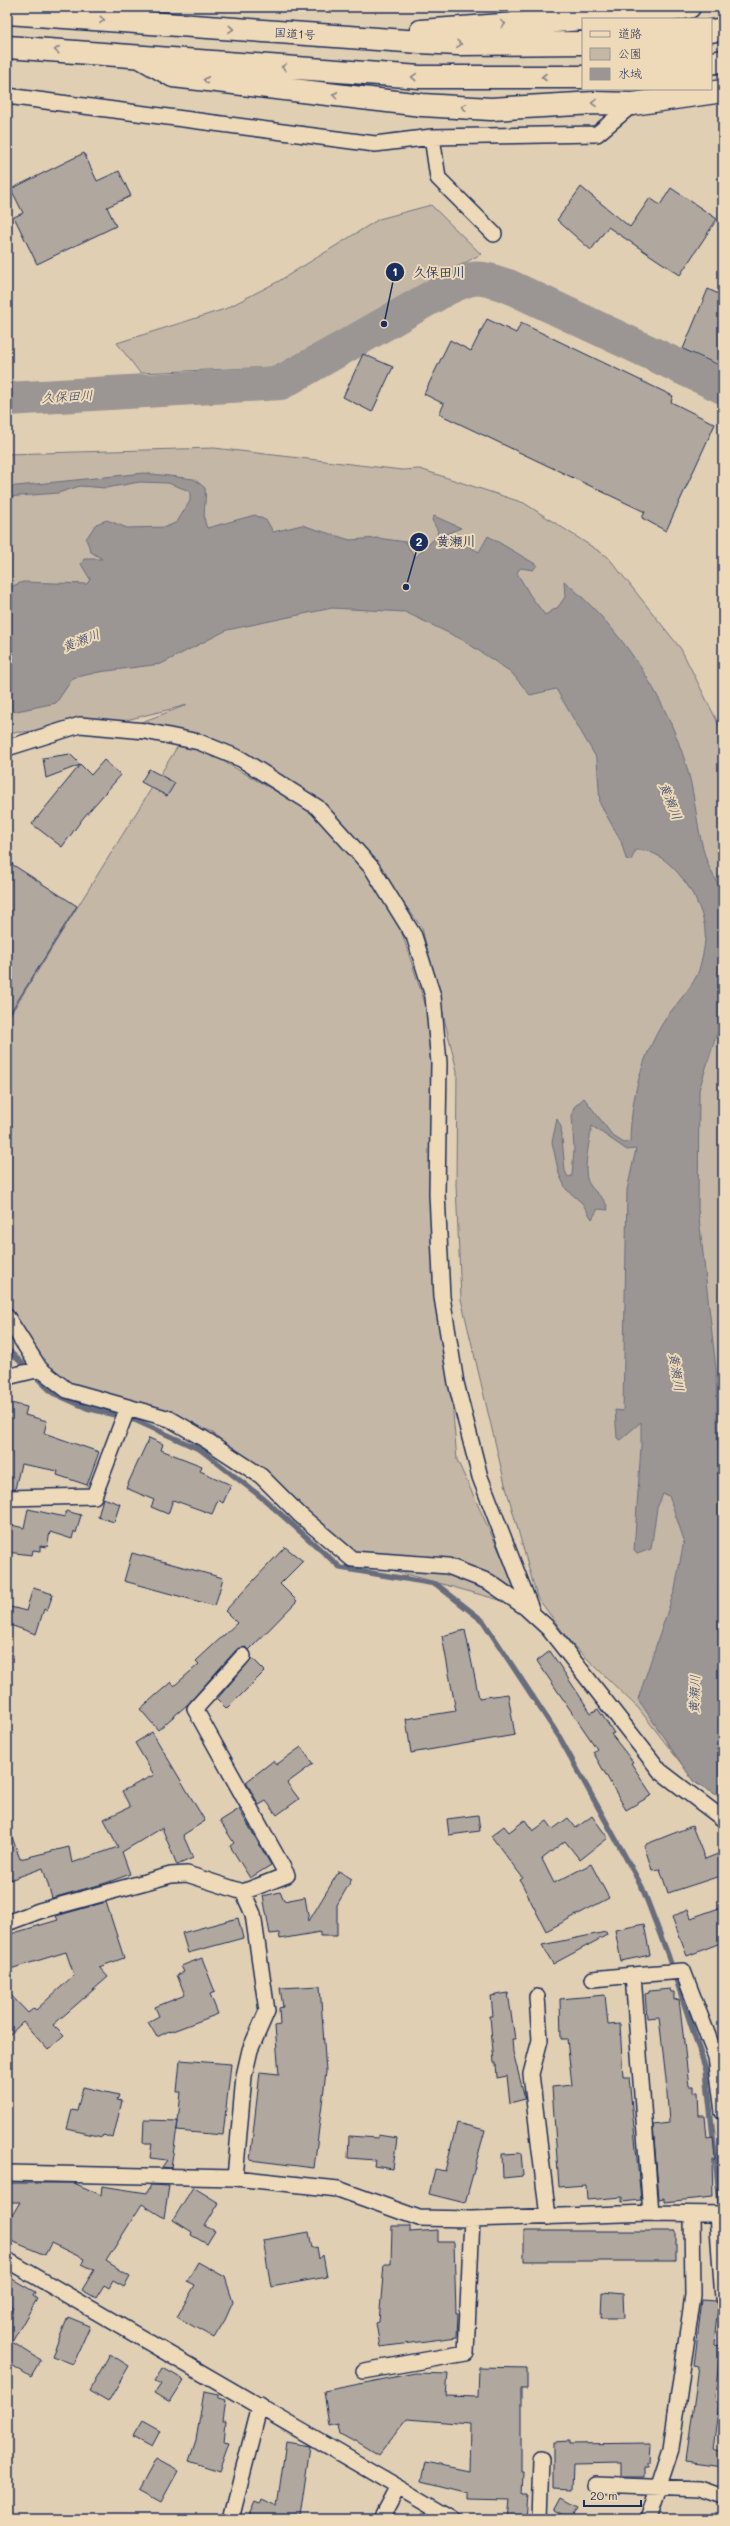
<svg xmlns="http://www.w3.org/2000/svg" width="730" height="2526" viewBox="0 0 730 2526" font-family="Mali,'Klee One',sans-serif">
  <rect width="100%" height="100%" fill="#e1cfb3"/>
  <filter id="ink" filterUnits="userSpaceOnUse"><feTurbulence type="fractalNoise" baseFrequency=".025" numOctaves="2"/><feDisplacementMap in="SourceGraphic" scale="8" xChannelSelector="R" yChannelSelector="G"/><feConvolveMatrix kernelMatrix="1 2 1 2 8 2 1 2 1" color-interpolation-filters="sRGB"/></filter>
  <g filter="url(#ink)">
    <!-- green -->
    <path fill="#c4b7a6" stroke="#707382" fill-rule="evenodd" d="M431 205 481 254 274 367 140 373 117 343 225 309 279 281 379 219Z
      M214 448 402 470 420 469 524 503 608 557 681 649 723 733V1796L697 1784 639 1709 571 1643 537 1597 505 1484 461 1299 456 1185 457 1071 422 928 383 875 437 1040 439 1249 457 1460 525 1607 352 1559 211 1431 59 1384 7 1302V1020L181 741 136 724 187 705 98 727 7 733V454ZM200 748 286 779 340 828Z"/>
    <!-- water -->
    <path fill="#9b9694" stroke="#686d7e" d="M144 473 194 479 205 488C207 502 201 515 207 528L255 515 267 521 273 532 302 525 350 540 377 538 406 542 415 558 436 537 438 531 432 520 434 516 461 528 446 534 479 552 488 536 537 565 533 570 520 568 517 573 530 595 545 615 558 607 565 597 564 581C622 629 666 696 687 768 696 798 697 834 707 862 710 871 716 879 720 887L723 888V1025L716 1036 699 1090 698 1209 716 1369 720 1561 718 1598 723 1621V1799L693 1781 638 1699 675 1589 684 1540 669 1496 663 1494 657 1508 651 1549 637 1554 634 1551 641 1447V1422L620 1440 617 1438 615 1410 623 1411 627 1190 636 1149 627 1150 592 1126C590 1140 581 1174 590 1185 597 1195 606 1198 608 1210L598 1209 592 1219 582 1203 566 1189 559 1174 552 1142 557 1119 561 1127 565 1171 568 1177 572 1176 574 1150 572 1115 574 1107 584 1098 613 1136 624 1143 630 1141C631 1097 642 1055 666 1018 675 1005 695 984 699 970 702 959 706 943 705 931 704 902 669 847 636 850L631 860 626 859 621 841 600 804 597 759 556 689 530 695 511 672 461 639 405 612 332 608 227 630 161 664 99 672 73 678 56 703 7 713V588L23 582 87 584 90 579 81 564 84 559H102L91 552 86 539 96 524 107 520 127 528 166 527 177 522 190 501V491L168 483 140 482 106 488 80 486 58 493 7 497V487Z"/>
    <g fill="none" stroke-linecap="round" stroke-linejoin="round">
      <!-- stream -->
      <path stroke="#686d7e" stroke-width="5.5" d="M7 1349 53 1393 87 1408 135 1420 201 1450 265 1500 341 1568 436 1584 483 1621 560 1738 642 1887 668 1955 706 2070 721 2213"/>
      <!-- river -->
      <path stroke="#9b9694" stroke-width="34" d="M7 399 281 383 446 289C476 275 478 276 508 286L723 387"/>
    </g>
    <!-- building -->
    <path fill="#b0a79e" stroke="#1b2f5e" d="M84 153 97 181 119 171 131 196 107 207 116 226 37 264 14 217 23 213 11 189Z
      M581 187 630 227 650 198 660 205 671 188 717 219 680 275 608 227 591 250 557 220Z
      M708 289 723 296V367L683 349Z
      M487 319 516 333 521 323 673 396 671 402 715 424 666 531 642 518 645 512 439 414 444 404 424 394 450 340 471 351Z
      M363 354 393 367 372 412 343 397Z
      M70 754 91 775 104 760 121 775 83 818 62 847 32 824 80 765 46 778 43 758Z
      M149 769 175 783 167 796 141 782Z
      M7 861 77 906 7 1018Z
      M7 1402 27 1407 25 1415 47 1421 44 1433 99 1452 87 1485 57 1475 58 1471 21 1464 15 1489H7Z
      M149 1438 163 1444 161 1450 202 1466 200 1471 231 1485 223 1503 218 1500 212 1514 173 1500 168 1514 151 1507 154 1500 126 1488Z
      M103 1498 120 1504 114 1522 98 1517Z
      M28 1509 65 1517 66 1511 81 1515 76 1533 74 1531 72 1539 50 1532 47 1547 40 1546V1551L33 1550 32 1555 7 1552V1524L24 1528Z
      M285 1547 303 1561 280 1584 297 1601 249 1650 245 1647 236 1650 188 1704 158 1730 140 1709 171 1682 174 1686 199 1664 196 1661 237 1623 225 1611Z
      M132 1553 223 1578 215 1606 124 1581Z
      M33 1588 53 1594 47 1611 44 1609 36 1634 7 1624V1606L26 1611Z
      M465 1630 479 1698 508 1694 515 1735 411 1753 406 1719 456 1711 442 1636Z
      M550 1651 591 1713 598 1709 614 1733 611 1734 633 1762 631 1763 652 1795 626 1810 593 1752 597 1749 537 1661Z
      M252 1658 265 1671 227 1709 217 1699Z
      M152 1732 205 1821 183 1835 193 1858 177 1865 162 1828 122 1852 130 1874 106 1883 52 1898 43 1868 7 1881V1829H9L20 1859 69 1847 72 1863 118 1847 104 1819 130 1807 122 1791 154 1775 135 1743Z
      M301 1747 313 1764 287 1783 299 1799 277 1815 266 1801 259 1805 246 1782 273 1761 276 1765Z
      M239 1809 271 1865 250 1878 230 1846 234 1843 220 1821Z
      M478 1815 480 1831 449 1835 447 1819Z
      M592 1816 608 1838 580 1860 565 1841 542 1859 554 1883 591 1864 609 1898 546 1931 520 1880 523 1878 491 1836 504 1826 509 1832 525 1820 533 1831 547 1821 553 1829 568 1818 576 1828Z
      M692 1826 705 1859 723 1852V1875L668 1893 660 1869 652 1870 644 1845Z
      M339 1871 352 1879 337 1905V1936H320V1932L280 1939 279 1933 270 1934 263 1896 280 1892 284 1901 305 1897 309 1921Z
      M106 1902 124 1958 99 1967 108 1977 53 2025 64 2036 48 2050 23 2022 7 2037V1991L28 2013 34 2008 36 2010 74 1975 66 1952 7 1970V1935L58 1920 56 1916Z
      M719 1908 723 1919V1942L687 1956 672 1917 688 1909 691 1918Z
      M238 1918 243 1938 188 1953 182 1933Z
      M644 1924 650 1955 621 1961 615 1930Z
      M606 1932 607 1935 553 1964 542 1945Z
      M202 1958 215 1992 210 1994 218 2014 170 2032 169 2031 157 2037 148 2022 159 2016 155 2007 185 1995 177 1975 184 1972 181 1966Z
      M320 1986 326 2072 314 2168 250 2160 260 2072 279 2074 275 2026 280 2025 279 2008 283 2007 280 1988Z
      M670 1989 671 1992H674V2000L679 1999 689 2086H694V2092H698L699 2116H705L707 2138 713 2137 715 2160H712L713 2197 664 2202V2198L659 2199 653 2125 669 2123 666 2079 659 2017 647 2018 645 1994 649 1993V1991Z
      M508 1993 515 2039H512L513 2052 525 2099 510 2103 507 2076 497 2078 496 2063H494L490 2016H493L491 1996Z
      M605 1995 608 2025 620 2024 623 2077H629L641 2200 622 2202V2197L587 2200 586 2185 559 2187 552 2087 572 2085 567 2039H561L560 1999Z
      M180 2060 231 2064 223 2135 177 2131 181 2092H177Z
      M83 2087 119 2095 117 2100 122 2101 113 2138 103 2135 102 2137 67 2129 72 2110 77 2111Z
      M144 2120 178 2121 171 2168 162 2167 167 2160 150 2158 152 2143H143Z
      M457 2123 485 2130 465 2203 429 2194 435 2169 445 2171Z
      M378 2135 397 2138 393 2169 374 2166 375 2160 348 2158 349 2136 378 2138Z
      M521 2153 523 2176 503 2178 502 2154Z
      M7 2183H74L101 2195 102 2186 147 2193 151 2185 169 2186 164 2218 142 2204 106 2261 130 2276 124 2287 113 2281 109 2288 104 2285 96 2298 82 2290 94 2270 82 2264 84 2259 51 2243 45 2255 7 2239V2224L20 2202H7Z
      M193 2187 219 2203 205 2226 215 2231 207 2244 191 2235 192 2232 173 2220Z
      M392 2226H410V2232L438 2230V2242H454L456 2313H458L457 2337 380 2347 376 2323 379 2322 384 2264H391Z
      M524 2231H676V2261H524Z
      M309 2232 312 2248 317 2247 319 2259 323 2255 327 2277 271 2287 263 2240Z
      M198 2262 225 2277 233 2302 225 2320 214 2338 177 2317 195 2285 187 2281Z
      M7 2276 35 2292 33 2296 37 2299 12 2342 41 2360 31 2377 7 2362V2318L13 2307 7 2304Z
      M602 2292 623 2294 624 2318H601Z
      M702 2300 715 2301 718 2305 714 2344 721 2345 715 2396 716 2402 719 2403 713 2449 723 2452V2466L686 2461 699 2367 694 2366Z
      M68 2317 90 2326 73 2364 52 2356Z
      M110 2354 129 2366 108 2402 89 2391Z
      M479 2367 527 2368V2389H521V2472H523L522 2495H527L525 2519H507L509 2500 469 2499V2493L421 2481 425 2462 469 2471 470 2424 407 2419 379 2455 356 2441H351L340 2435 338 2425 329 2427 324 2391 415 2373 448 2374 446 2396 478 2397Z
      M163 2368 184 2380 170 2402 155 2393 161 2384 155 2381Z
      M204 2392 218 2395V2398L226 2400 223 2421H226L224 2442 229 2443 219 2471 189 2461 196 2440Z
      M142 2421 160 2431 152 2446 133 2436Z
      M569 2441V2444L651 2443 650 2463H648V2467H644V2477H621V2463L573 2464 572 2489 553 2488V2442Z
      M286 2442 310 2446 300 2517 304 2519H247L255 2502 260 2504 262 2499 277 2506Z
      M156 2459 178 2471 161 2502 139 2490Z
      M562 2497 578 2506 571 2519 555 2510Z"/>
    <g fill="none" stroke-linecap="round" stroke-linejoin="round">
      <defs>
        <path id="minor" d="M7 96 375 144 432 137 597 134 633 104
          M432 137 438 178 494 234
          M7 748 80 725 145 731 199 742 241 759 317 807 372 868 414 936 433 996 439 1063 437 1194 442 1297 456 1383 480 1477 533 1614
          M7 1317 40 1369
          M7 1377 40 1369 67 1390 170 1419 206 1440 261 1476 300 1515 352 1559 448 1566 489 1582 525 1607 548 1628 660 1771 723 1819
          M7 1498 94 1496 128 1407
          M243 1656 195 1709 287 1875 243 1892
          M7 1923 39 1911 171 1875 187 1874 243 1892 253 1914 267 2011 250 2050 244 2076 235 2178
          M633 1975 683 1971 716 2057 723 2112
          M593 1979 633 1975 651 2213
          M537 1997 540 2040 531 2074 548 2217
          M7 2173 235 2178 338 2189 419 2218 472 2219 651 2213 723 2214
          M717 2214 723 2298
          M7 2260 453 2519
          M364 2371 466 2353 472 2219
          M596 2485 700 2489 723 2497
          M231 2519 260 2405
          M381 2519 398 2487
          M539 2519 541 2459
          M648 2519 671 2449 693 2295 692 2214"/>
        <path id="trunk" d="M7 13 420 42 458 44 583 43
          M421 31 649 14 689 7
          M711 31 723 29
          M7 47 420 77H583
          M140 57 173 76 422 105 491 109 595 103 633 104 723 91
          M711 63 723 61"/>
      </defs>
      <!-- minor casing -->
      <use href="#minor" stroke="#1b2f5e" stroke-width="18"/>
      <!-- trunk casing -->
      <use href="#trunk" stroke="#1b2f5e" stroke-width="25"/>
      <!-- minor -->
      <use href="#minor" stroke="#eed9b8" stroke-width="15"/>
      <!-- trunk -->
      <use href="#trunk" stroke="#eed9b8" stroke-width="22"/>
    </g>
    <!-- one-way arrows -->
    <defs><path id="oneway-chevron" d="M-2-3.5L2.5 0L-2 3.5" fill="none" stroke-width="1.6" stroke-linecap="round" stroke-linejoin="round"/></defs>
    <g stroke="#84848b">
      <use href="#oneway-chevron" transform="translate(102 20) rotate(4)"/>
      <use href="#oneway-chevron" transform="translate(503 24) rotate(-5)"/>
      <use href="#oneway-chevron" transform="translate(231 29) rotate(4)"/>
      <use href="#oneway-chevron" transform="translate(459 44) rotate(1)"/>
      <use href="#oneway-chevron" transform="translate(57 50) rotate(-176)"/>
      <use href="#oneway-chevron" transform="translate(284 67) rotate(-176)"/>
      <use href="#oneway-chevron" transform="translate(414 77) rotate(-176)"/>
      <use href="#oneway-chevron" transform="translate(544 77) rotate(-180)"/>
      <use href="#oneway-chevron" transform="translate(206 80) rotate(-173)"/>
      <use href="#oneway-chevron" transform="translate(335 95) rotate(-173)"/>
      <use href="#oneway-chevron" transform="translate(594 103) rotate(179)"/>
      <use href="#oneway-chevron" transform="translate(464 107) rotate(-177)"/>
    </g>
  </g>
  <g text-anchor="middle" stroke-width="4" stroke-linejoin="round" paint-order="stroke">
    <!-- street labels -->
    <g font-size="12" fill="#1b2f5e" stroke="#eed9b8">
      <text transform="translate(295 34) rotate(4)" y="4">国道1号</text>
    </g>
    <!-- water labels -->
    <g font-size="13" font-style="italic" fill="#354469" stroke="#eed9b8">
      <text transform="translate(67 396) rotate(-3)" y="5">久保田川</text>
      <text transform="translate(81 640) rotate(-21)" y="5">黄瀬川</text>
      <text transform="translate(671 801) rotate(68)" y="5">黄瀬川</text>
      <text transform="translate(677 1372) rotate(81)" y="5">黄瀬川</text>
      <text transform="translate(694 1694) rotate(-88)" y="5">黄瀬川</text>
    </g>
  </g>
  <!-- callouts -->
  <path fill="none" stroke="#1b2f5e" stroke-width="1.5" d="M384 324L395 272M406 587L419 542"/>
  <g fill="#1b2f5e" stroke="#eed9b8" stroke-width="1.5">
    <circle cx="384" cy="324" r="4"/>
    <circle cx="406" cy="587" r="4"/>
    <circle cx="395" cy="272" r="10"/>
    <circle cx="419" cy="542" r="10"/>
  </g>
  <g font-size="12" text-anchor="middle" font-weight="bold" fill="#fff">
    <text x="395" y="276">1</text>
    <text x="419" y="546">2</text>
  </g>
  <g font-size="13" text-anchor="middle" font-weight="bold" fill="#1b2f5e" stroke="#eed9b8" stroke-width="4" stroke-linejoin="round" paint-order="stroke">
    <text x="439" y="277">久保田川</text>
    <text x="456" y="546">黄瀬川</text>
  </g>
  <!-- margin -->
  <rect width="730" height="2526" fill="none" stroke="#eed9b8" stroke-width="24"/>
  <rect x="12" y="12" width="706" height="2502" fill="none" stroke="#1b2f5e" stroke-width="1.5" filter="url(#ink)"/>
  <!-- legend -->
  <rect x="582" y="18" width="130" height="72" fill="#eed9b8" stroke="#9a9594"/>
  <rect x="590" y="31" width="20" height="6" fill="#eed9b8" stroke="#9a9594"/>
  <text x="618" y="38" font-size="12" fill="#1b2f5e">道路</text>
  <rect x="590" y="48" width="20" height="12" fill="#c4b7a6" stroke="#9a9594"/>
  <text x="618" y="58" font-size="12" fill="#1b2f5e">公園</text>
  <rect x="590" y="68" width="20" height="12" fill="#9b9694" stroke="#9a9594"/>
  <text x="618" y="78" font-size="12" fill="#1b2f5e">水域</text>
  <!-- scale -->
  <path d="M584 2500v6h57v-6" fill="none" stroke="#1b2f5e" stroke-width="2"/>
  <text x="590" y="2500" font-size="12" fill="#1b2f5e" stroke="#eed9b8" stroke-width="3" paint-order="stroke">20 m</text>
</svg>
